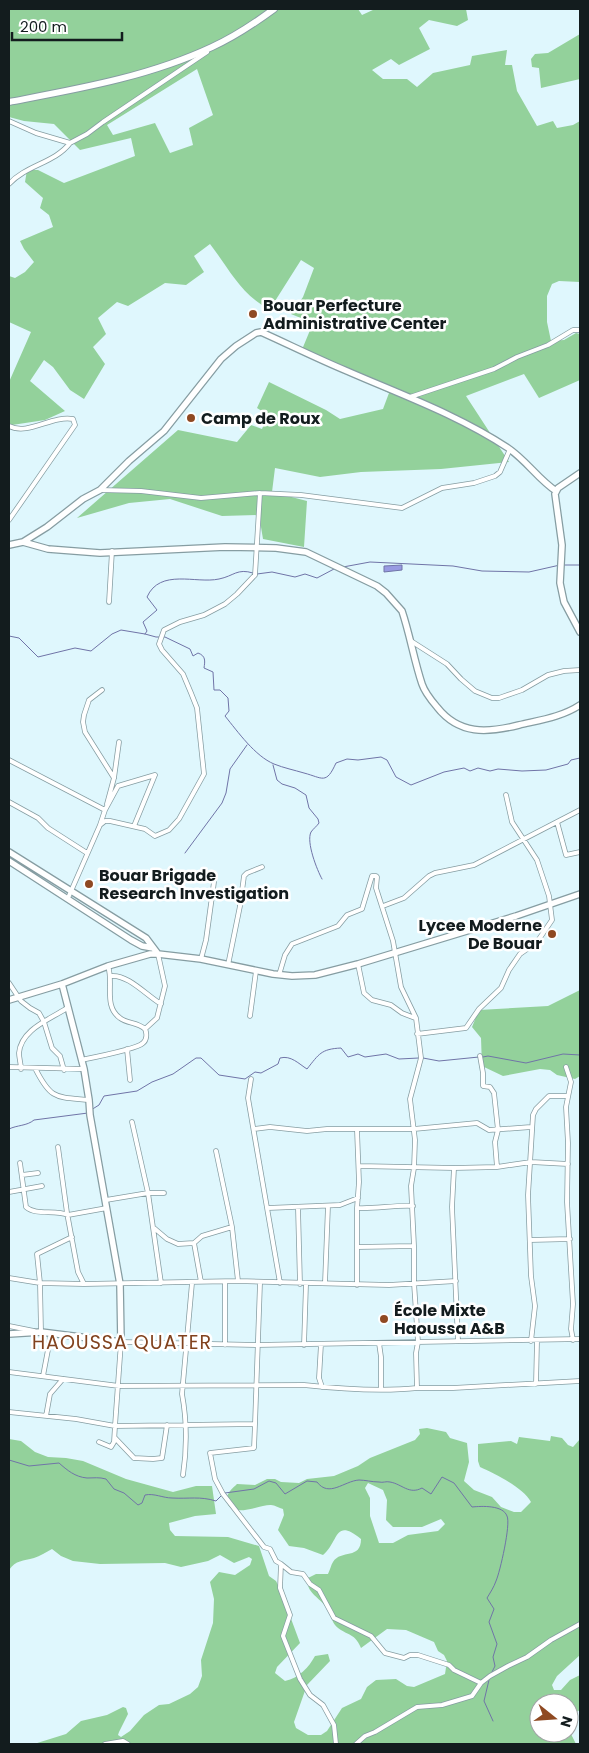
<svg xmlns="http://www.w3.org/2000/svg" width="589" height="1753" viewBox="0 0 589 1753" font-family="Poppins,sans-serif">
  <rect width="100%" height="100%" fill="#dff7fd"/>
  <!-- green -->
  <path fill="#93d19b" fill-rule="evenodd" d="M9 9H358L362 15 375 9H466L468 20 457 26 429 20 419 28 430 49 399 65 391 59 372 70 383 79H407L417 87 433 73 470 65 472 56 507 50 505 65H512L517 91 537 126 553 121 557 128 573 125 580 121V282L559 281 552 284 547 296V322L551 341 564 340 576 333 580 334V380L539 398 524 374 466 396 509 462 441 469 361 472 320 477 275 468 272 492 307 501 304 547 263 539 259 515 222 516 170 499 129 503 77 518 178 430 237 442 251 425 262 429 268 415 257 408 269 382 326 410 340 419 383 409 389 393 301 352 313 323 291 314 303 297 314 268 301 260 270 309C242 297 228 267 210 244L194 256 204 272 186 285 165 283 128 306 117 302 98 318 106 334 93 347 105 364 84 399 70 390 53 367 44 360 30 381 65 411 45 420 12 425 9 423V382L31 332 9 322V276L15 278 25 272 34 262 24 249 20 241 53 227 49 215 40 208 43 198 25 182 27 170H38L64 183 135 156 131 138 80 150 54 124 24 121 9 117ZM197 69 213 115 189 128 193 145 170 153 155 123 113 135 107 125Z
    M580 34V79L541 88 539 68 532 67 531 59 535 54 548 53Z
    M580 990V1076L575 1079 557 1075 550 1070 540 1069 503 1076 482 1066 481 1038 472 1027 479 1010 548 1006Z
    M427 1428 446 1432 450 1438 467 1443 469 1462 464 1481 474 1490 492 1497 501 1507 514 1512H521L531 1502C523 1487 495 1474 480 1467L478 1461V1444L511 1441 517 1444 519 1437 550 1441 551 1436 562 1438 568 1445 573 1447 580 1439V1655L557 1676 552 1685 554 1690H561L570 1680 580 1675V1710L569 1716V1703H539V1733H569V1730L576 1744H34L66 1734 81 1721 107 1715 123 1707 126 1708 128 1714 119 1732 118 1735 121 1737 130 1731 144 1715 159 1705 169 1704 190 1694 198 1687 202 1676 201 1660 213 1623 214 1599 210 1582 219 1572 235 1575 250 1565 252 1559 249 1557 234 1563 220 1555 208 1561 181 1567 165 1563 100 1564 73 1561 61 1556 52 1549C46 1552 40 1556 34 1558 23 1561 16 1560 9 1570V1439L21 1441 35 1452 48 1457 66 1458 83 1461 126 1479 173 1492 196 1486H212L216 1514 195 1516 169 1523 170 1530 175 1536 228 1537 259 1546 269 1576 276 1581 280 1589 300 1643 277 1667 275 1673 285 1681C299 1678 309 1667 315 1656L328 1654 330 1661 307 1685 294 1722 296 1728 308 1735H321L327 1731 342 1708 361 1699 367 1687 376 1680 396 1679 407 1686 414 1687 445 1674 447 1661 444 1655 438 1651 434 1642 406 1630 387 1629 361 1648C354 1631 345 1636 335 1625 331 1620 331 1612 326 1607 319 1597 305 1592 308 1578L316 1574H328C330 1570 331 1565 333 1562 341 1549 361 1560 361 1539 334 1517 339 1542 323 1555L304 1548 289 1546 278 1530 284 1515 283 1509C279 1508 275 1505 271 1505 261 1504 230 1520 227 1501 226 1493 232 1489 237 1484L255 1485 267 1479H275L281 1482 299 1483 307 1479 334 1476 358 1466 370 1458 415 1440 420 1434 419 1429ZM368 1483 383 1490 387 1500 386 1520 393 1527H422L441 1519 445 1524 438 1531 408 1535 393 1543H379L370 1516V1498L365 1488Z"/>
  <!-- water -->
  <path fill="#989ae2" stroke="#7074a7" d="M402 565V570L384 572V566Z"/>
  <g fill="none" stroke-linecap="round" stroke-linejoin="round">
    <!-- stream -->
    <path stroke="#7074a7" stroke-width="1" d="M564 565H580
      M343 567 370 562 453 566 482 571 529 572 560 565
      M257 574 272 572 295 577 305 574 317 578 334 569
      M145 634 147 631 143 622 157 610 147 597C160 568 196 584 219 579 234 576 237 568 253 573
      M9 636 19 638 38 657 75 648 91 651 112 634 121 630 145 634 156 637H165L190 649 193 656 198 653C206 656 205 661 204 668L213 672 214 690H220L228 698 229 711 225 716C238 732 255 756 274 764 284 768 294 770 304 773 323 778 326 785 336 763L347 759 358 760 381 757 387 760 396 777 411 785 444 772 464 768 470 771 478 768 490 771 498 769 522 771 546 770 568 764 571 760 580 758
      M273 765 277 780 282 784 295 788 306 795 309 808 318 819 319 823C317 826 313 829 311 832 306 842 317 870 322 879
      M185 853 222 803 226 793 230 769 247 745
      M483 1057 488 1056 526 1063 563 1054 580 1055
      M423 1058 439 1061 479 1057
      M91 1110 99 1105 104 1096 137 1091 152 1082 173 1074 196 1058H201L219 1075 245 1079 255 1072 261 1073 278 1064 280 1058C291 1055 299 1064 307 1069 319 1054 321 1049 341 1048L348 1057 358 1054 365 1057 386 1054 399 1059 419 1058
      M9 1129C17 1125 27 1126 34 1120L88 1113
      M9 1460 29 1466 59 1463C67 1470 75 1477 87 1478 94 1478 99 1477 106 1479L114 1489 124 1493 138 1505 142 1503 145 1495C154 1493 163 1498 172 1498 189 1499 200 1496 216 1501L222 1495
      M225 1493 254 1489 269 1481 276 1483 285 1494 307 1481 317 1482C329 1498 344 1481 359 1480 365 1480 372 1482 379 1482 383 1483 386 1481 390 1482 402 1484 409 1495 422 1488L431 1494 442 1477 454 1483 472 1507C482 1506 503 1505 507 1516 511 1524 500 1572 496 1581 494 1587 490 1593 487 1598L494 1609 489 1622 497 1644 493 1657 495 1666 491 1674
      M489 1680 484 1701 493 1721"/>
    <defs>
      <path id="street" d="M9 121 36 133 70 143 87 134 103 122 207 52
        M9 184C26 165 55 163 70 143
        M410 397 494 369 517 357 548 345 573 330H580
        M9 426C28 436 52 415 73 419L75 425 9 520
        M100 490 141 491 201 498 260 493 301 495 402 508 442 488 474 483 495 476 500 472 510 449
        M109 602 112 551
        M411 641 447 664 461 679 475 691 492 698H499L522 690 548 675 564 671 580 670
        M102 690 89 700 84 715 83 722 85 732 114 778
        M9 760 105 810 118 786 155 775
        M9 802 38 818 48 828 87 853
        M107 804 114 778 119 742
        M557 822 566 855 580 852
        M100 825 105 810
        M134 826 155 775
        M68 898 100 825 105 821H110L145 829 155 836 169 830 179 819 204 774 197 708 191 693 183 674 162 650 159 644 164 630 180 622 204 615 225 604 237 594 255 575 260 493
        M383 906 404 898 429 876 435 873 474 865 580 810
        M201 959 206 940 214 882
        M358 964 364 993 372 1000 391 1005 402 1013 415 1018
        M228 965 240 906 244 876 247 873 262 867
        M111 976C128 974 147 996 161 1004
        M9 983 21 1001 30 1008 39 1013 44 1022 52 1048 60 1056 64 1070
        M250 1016 256 971
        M145 1029 157 1018 165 986 158 954
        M417 1034 466 1028 479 1009 501 988 509 970 520 954 537 942 552 920 549 896 537 860 512 822 506 795
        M127 1049 130 1080
        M480 1056 483 1073V1086L490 1087 494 1093 498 1130 495 1142 497 1167
        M81 1060C91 1058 137 1049 143 1043 147 1040 147 1033 145 1029 137 1022 128 1024 120 1018 103 1006 114 983 108 966
        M9 1067 84 1069
        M566 1067 571 1082 566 1107 568 1143 567 1202 573 1304 571 1329 573 1340
        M35 1068C51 1100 56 1097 89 1100
        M21 1069C21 1064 19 1058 19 1053 21 1029 51 1019 67 1008
        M251 1079 248 1098 280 1283
        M132 1122 148 1193 161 1283
        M254 1129 270 1127 307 1131 327 1129H414L477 1123 489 1130 531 1127
        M357 1130 359 1182 357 1208V1285
        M58 1147 67 1213 78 1272 84 1284
        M216 1151 232 1227 238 1281
        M20 1163 26 1207C36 1216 55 1209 68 1215L107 1208
        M359 1166 454 1168 497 1167 531 1162 568 1164
        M454 1168 452 1207 458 1341
        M22 1175 38 1173
        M9 1192 42 1186
        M106 1200 148 1193H164
        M268 1208 340 1205 358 1198
        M298 1208 300 1284
        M357 1208C376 1209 393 1205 413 1206
        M154 1228 167 1239 178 1244 194 1243 202 1236 232 1227
        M530 1240 570 1239
        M194 1243 201 1282
        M357 1247 414 1246
        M9 1278 40 1283 84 1284 238 1281 389 1285 456 1281
        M225 1282V1345
        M260 1283 255 1424 115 1426 121 1342 257 1345 580 1339
        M325 1283 328 1206
        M9 1326 34 1331
        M41 1332 40 1283 37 1254 72 1237
        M531 1341 535 1306 531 1276 528 1195 533 1115 536 1109 549 1096H567
        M379 1343 381 1357V1389
        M321 1344 319 1378 322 1387
        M304 1345 306 1284
        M9 1372 119 1386 304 1385C341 1389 380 1392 417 1388L416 1353 418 1342 414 1283V1246L411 1186 414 1168 415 1140 410 1099 421 1058 416 1018 401 987 393 941 376 888 377 877 376 876H372L362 909 347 915 338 926 292 944 285 955 279 975
        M43 1376 51 1334
        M536 1384 537 1341
        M417 1388H453L580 1381
        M9 1412 76 1419 115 1426 114 1442 111 1447 99 1442
        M46 1416 50 1394 63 1379
        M255 1424 254 1448 210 1453 215 1479 223 1494 264 1547 270 1549 276 1561 281 1564 280 1588 290 1615 283 1636 300 1679 310 1695 323 1705 334 1725 336 1744
        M115 1438 134 1458 153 1459 162 1458 167 1425
        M183 1475C187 1448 187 1421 182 1394L192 1283
        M281 1564 291 1572 303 1574 310 1584 319 1590 334 1618 371 1636 385 1653 404 1658 410 1655H418L449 1665 454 1670 481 1683
        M105 1744 123 1741 128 1744
        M356 1744 365 1736 375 1732 417 1707 442 1705 472 1696 481 1683 490 1676 508 1666 527 1657 551 1640 580 1624"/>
      <path id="secondary" d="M580 473 558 488 555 494 562 545 560 583 564 602 580 632
        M23 542 47 527 83 499 100 490 129 461 164 431 221 359 236 346 256 333 261 332C290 345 318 359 347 371 402 395 458 415 508 448 526 460 538 479 556 491
        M9 545 23 542 48 549 100 553 225 547 276 548 306 552 377 586 386 593 402 611C410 635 414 660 422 684 425 693 431 700 437 707 459 735 487 733 519 725 540 720 562 717 580 705
        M9 852 146 938 158 954
        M9 861 131 940 142 946 153 948
        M9 1000 62 984 108 966 150 954H158L201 959 273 974 292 976 315 975 358 964 516 916 580 894
        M9 1334 41 1332 121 1342 120 1284 90 1115 89 1100 84 1069 62 984"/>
      <path id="primary" d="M9 102C77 89 148 77 212 47 234 37 255 23 274 9"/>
    </defs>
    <!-- street casing -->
    <use href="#street" stroke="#869da2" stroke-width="5.5"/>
    <!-- secondary casing -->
    <use href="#secondary" stroke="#869da2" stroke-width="8"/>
    <!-- primary casing -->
    <use href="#primary" stroke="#869da2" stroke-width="8"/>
    <!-- street -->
    <use href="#street" stroke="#fff" stroke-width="4"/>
    <!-- secondary -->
    <use href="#secondary" stroke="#fff" stroke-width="5.5"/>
    <!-- primary -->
    <use href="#primary" stroke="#fff" stroke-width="6"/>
  </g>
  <!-- markers -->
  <g fill="#8f4922" stroke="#fff" stroke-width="2">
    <circle cx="253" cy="314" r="5"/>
    <circle cx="191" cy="418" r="5"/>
    <circle cx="89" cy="884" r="5"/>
    <circle cx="552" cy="934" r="5"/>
    <circle cx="384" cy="1319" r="5"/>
  </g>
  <g text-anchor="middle" stroke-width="5" stroke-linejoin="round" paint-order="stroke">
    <!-- poi labels -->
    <g font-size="16" font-weight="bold" fill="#131c1e" stroke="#fff" text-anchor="start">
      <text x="263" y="311">Bouar Perfecture<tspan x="263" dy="18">Administrative Center</tspan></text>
      <text x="201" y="424">Camp de Roux</text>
      <text x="99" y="881">Bouar Brigade<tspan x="99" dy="18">Research Investigation</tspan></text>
      <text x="542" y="931" text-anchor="end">Lycee Moderne<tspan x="542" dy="18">De Bouar</tspan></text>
      <text x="394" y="1316">École Mixte<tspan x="394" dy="18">Haoussa A&amp;B</tspan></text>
    </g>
    <!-- quarter labels -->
    <g font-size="19" letter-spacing="1" fill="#81421e" stroke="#fff">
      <text x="122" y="1349">HAOUSSA QUATER</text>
    </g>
  </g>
  <!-- border -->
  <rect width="589" height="1753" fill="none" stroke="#131c1e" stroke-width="20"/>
  <!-- north arrow -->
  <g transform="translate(554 1718) rotate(107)"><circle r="24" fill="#ffffff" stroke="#a1a4a5"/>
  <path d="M0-4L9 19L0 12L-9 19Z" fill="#8f4922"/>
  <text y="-8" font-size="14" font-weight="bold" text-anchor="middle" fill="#131c1e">N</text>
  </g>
  <!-- scale -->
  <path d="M12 32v8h110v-8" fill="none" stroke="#131c1e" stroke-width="2.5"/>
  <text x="20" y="32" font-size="15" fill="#131c1e" stroke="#ffffff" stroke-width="4" paint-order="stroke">200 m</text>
</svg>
